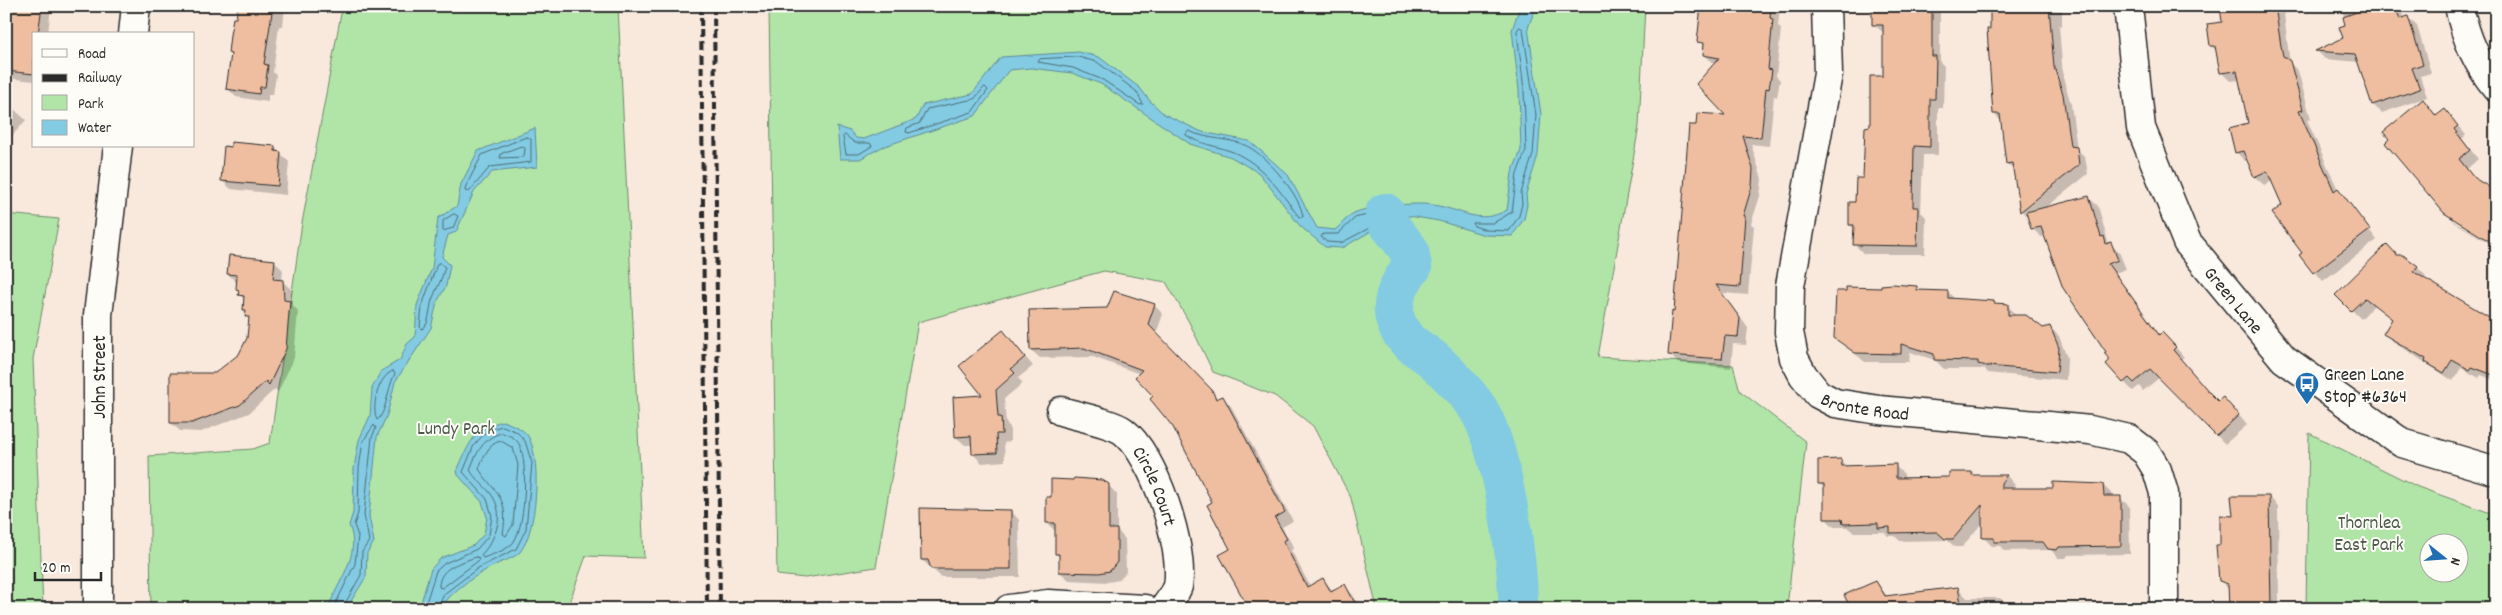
<svg xmlns="http://www.w3.org/2000/svg" width="2502" height="615" viewBox="0 0 2502 615" font-family="Dekko,sans-serif">
  <rect width="100%" height="100%" fill="#f9e9dd"/>
  <filter id="ink" filterUnits="userSpaceOnUse"><feTurbulence type="fractalNoise" baseFrequency=".02" numOctaves="2"/><feDisplacementMap in="SourceGraphic" scale="10" xChannelSelector="R" yChannelSelector="G"/><feConvolveMatrix kernelMatrix="1 2 1 2 8 2 1 2 1" color-interpolation-filters="sRGB"/></filter>
  <g filter="url(#ink)">
    <!-- green -->
    <path fill="#b1e5a7" stroke="#6e8869" fill-rule="evenodd" d="M347 6H618L644 558 586 556 567 609H151L149 456 253 449 270 443 302 223 342 8Z
      M769 6H1645L1639 126 1598 357 1733 365 1740 391 1806 442 1788 598 1782 609H1377L1351 498 1313 426 1275 396 1213 372 1189 322 1166 282 1104 271 918 322 876 567 805 578 777 575Z
      M6 214 59 219 33 359 43 609H6Z
      M2309 433 2418 487 2496 515V609H2306ZM2460 542V572H2430V542Z"/>
    <!-- water -->
    <path fill="#82cbe3" stroke="#5f8b99" d="M1520 6H1536L1528 28 1541 114 1538 155 1526 194 1527 205 1524 219 1512 236 1485 235 1439 221 1409 216 1387 222 1342 248 1325 247 1300 226 1259 173 1231 157 1190 144 1101 84 1072 73 1031 68 1009 70 975 116 882 147 860 159H840L837 127 850 131 856 138 864 139 916 119 923 105 972 94 1001 57 1079 52 1099 57 1140 88 1150 101 1164 114 1202 132 1249 141 1260 150 1288 175 1317 228 1335 230C1341 225 1346 218 1352 214 1365 206 1417 202 1433 205 1462 209 1478 226 1507 210L1512 173 1521 150 1519 90 1512 30Z
      M535 128 537 167 492 172 474 192 456 232 448 235 442 257 450 265 446 286 437 302 431 328 395 382 387 415 377 437 369 516 374 542 367 553 366 577 346 609H328C337 581 362 556 349 525L353 513 354 468 359 440 370 416 372 388 381 371 400 360 407 344 415 337 417 305 432 268 438 218 457 206 461 184 478 151Z
      M503 421C513 425 526 429 530 440 541 464 537 531 520 552 516 557 504 561 497 564 476 575 453 589 440 609H419L431 569 441 558 474 545 484 534 487 517 482 502 458 475 457 471C469 444 473 428 503 421Z"/>
    <!-- shadow -->
    <path fill="#0003" d="M6 6H51L48 34H34V81L6 78Z
      M239 6H285L283 26H279L273 72 276 75 273 95H268V102L236 97 227 88 232 56 229 53Z
      M1706 6H1780L1778 26 1781 29 1776 76 1780 80 1777 97 1774 96 1769 146 1751 144 1762 179 1760 196 1751 224 1754 226 1748 295 1722 293 1748 328 1746 345 1733 344 1731 368 1678 363 1669 354 1676 313 1728 117 1715 64 1704 55 1705 45 1702 42Z
      M1873 6H1940V62L1944 66 1943 108H1938V155H1923L1921 212 1926 217 1925 254H1864L1855 245V229L1850 225 1864 179 1871 127 1884 78V33L1873 24Z
      M1991 6 2062 7V26L2059 25 2063 77 2071 104 2077 149 2085 157 2088 174 2044 209 2089 198 2098 206 2108 242 2119 252 2126 269 2115 273 2160 335 2171 342 2184 357 2181 359 2218 402 2232 407 2247 425 2225 444 2160 377 2143 391 2139 386 2133 391 2124 382 2108 364 2112 360 2046 236 2041 237 2032 228 2030 219 2022 211 2015 171 2007 164 2002 122 1994 114Z
      M2221 6H2283L2289 56 2291 64 2298 71 2311 119 2307 120 2338 190 2377 240 2323 281 2301 255 2304 253 2273 181 2264 185 2255 177 2248 160 2245 161 2236 152 2250 124 2240 80 2230 81 2221 72 2218 52 2211 46 2224 23Z
      M2341 6H2400L2405 19 2408 18 2417 26 2423 46 2431 73 2420 76 2427 97 2382 113 2373 105 2359 62 2325 59 2317 51 2344 39 2347 26Z
      M2423 101 2437 117 2445 111 2466 135 2462 139 2478 159 2467 169 2477 181 2496 192V243L2446 213Z
      M6 102 26 120 6 143Z
      M274 147 289 162 286 195 231 189 222 181 232 148Z
      M2452 220 2496 246V247L2454 222Z
      M2397 256 2417 267 2426 276 2423 279 2496 322V381L2481 375 2479 378 2461 368 2453 381 2394 342 2385 334 2393 320 2374 305 2361 319 2337 295Z
      M274 261 283 270 282 281 292 290V304L298 311 294 358 278 392 275 389 249 413 201 432 180 431 171 423 215 375 240 354 249 339 250 320 244 309 245 300 240 295 237 283 228 274Z
      M1916 287 1921 292H1948L1955 299 1994 302 1996 305H2008L2016 317 2042 330 2050 327 2059 336 2067 358 2066 380 1997 374 1988 373 1985 369H1944L1935 360 1910 352 1909 362H1865L1836 338 1883 289Z
      M1154 305 1163 314 1156 334 1219 399 1222 397 1231 406 1293 521 1282 527 1294 548 1291 550 1310 586 1323 579 1334 592 1344 586 1353 595 1361 609H1255L1214 503 1164 412 1140 374 1093 357 1040 358 1031 350 1108 309Z
      M1011 340 1033 366 1018 378 1023 383 1004 399 1006 423 1010 427V442L1004 443 1005 461 982 463 973 454V445H965L956 437 985 396Z
      M1841 461 1848 467 1895 466 1904 474V479L1951 478 1972 474 1975 477 2007 476 2015 485 2011 489H2055L2103 485 2112 494V497L2120 498 2129 506 2130 554 2068 555 2066 558H2058L2051 550 2004 551 2000 546H1992L1983 537V522L1962 547H1955L1947 540 1900 541 1895 536H1888L1884 532H1853L1847 527H1834L1825 518V489L1819 483Z
      M1108 485 1117 494V530L1125 539 1126 572 1119 580 1108 582 1069 580 1060 572V558L1056 553V532L1047 523Z
      M2269 497 2278 506 2279 601 2284 609H2230L2229 590 2221 581V546L2234 517Z
      M1011 511 1019 520 1020 577H941L922 560Z
      M1876 582 1888 597 1958 588 1967 598H2000L2005 602 2051 603 2053 605 2111 604 2113 606H2121L2124 609H1858Z
      M846 602 877 609H844Z"/>
    <g fill="none" stroke-linecap="round" stroke-linejoin="round">
      <!-- shore -->
      <path stroke="#4e6b75" stroke-width="1" d="M1520 27 1523 29 1536 115 1533 154 1521 193 1522 204 1519 216 1509 231 1486 230 1474 226 1473 223H1493L1512 212 1517 174 1526 150 1524 90 1517 31Z
        M1078 57 1097 62 1136 91 1143 104 1140 105 1103 80 1073 68 1038 62 1040 59Z
        M985 87 988 90 972 112 909 133 906 132 907 128 920 123 927 109 974 99Z
        M1189 131C1207 140 1231 138 1247 146 1267 156 1301 196 1303 217H1299C1280 192 1264 165 1233 152 1218 146 1198 144 1186 135Z
        M845 135 855 143H870L872 146 859 154H846L843 137Z
        M527 137 531 139V162L490 167 469 192 465 191 466 186 482 155Z
        M522 146 525 148 524 157 500 158 501 154Z
        M1386 211 1394 210 1396 214 1341 243 1327 242 1321 237 1323 234H1338L1355 218Z
        M454 214 458 216 453 228 443 231V221Z
        M440 263 445 267C442 280 436 289 432 300 429 309 430 325 422 329L420 327 422 306 437 264Z
        M393 371 395 374C388 385 386 415 377 420 371 407 378 376 393 371Z
        M502 433C509 435 517 438 520 446 528 463 526 532 511 545 504 551 491 555 483 558L481 555C496 539 506 514 491 494 485 486 475 479 470 470 476 454 483 437 502 433Z
        M501 441 513 448 518 465 513 525 506 536 503 534C509 497 497 496 479 469 483 458 488 443 501 441Z
        M476 557 479 558 478 561 442 588 439 587C439 567 460 563 476 557Z
        M333 609 355 564 358 536 354 525 358 513 359 468 363 441 374 425 376 428 372 437 364 515 369 541 362 552 361 575 342 609
        M424 609 436 571 445 563 477 549 489 535 492 516 487 499 463 472 474 445 489 429 503 426 517 432 525 441 532 463 526 529 516 549 478 568 444 594 437 609"/>
      <!-- river -->
      <path stroke="#82cbe3" stroke-width="40" d="M1385 213 1387 222 1409 250 1412 267C1400 281 1389 302 1396 322 1404 345 1423 349 1438 364 1451 376 1463 389 1474 403 1502 438 1519 563 1518 609"/>
    </g>
    <!-- building -->
    <path fill="#efbea0" stroke="#2b2b2b" d="M10 6H42L38 34H34V74L6 71V9L10 10Z
      M238 6H273L264 64 268 65 265 87H260L259 94 226 89 231 54 228 53 230 35 233 18H236Z
      M1701 6H1771L1770 18 1773 19 1768 69 1772 70 1769 89 1766 88 1761 138 1743 136 1753 169 1752 186 1743 216H1745L1740 287 1716 285 1740 318 1738 337 1725 336 1722 359 1668 355 1672 311 1674 312 1689 125H1696L1697 113 1725 115 1696 84 1719 58 1703 55 1704 43 1697 42Z
      M1872 6 1932 7V56H1936L1935 99H1930V147L1914 146 1913 207H1918L1917 246 1853 245 1854 225H1849V202H1855L1856 178H1863L1865 127 1870 126V76H1883V25H1872Z
      M1990 6H2049L2054 67 2063 94 2070 146 2077 147 2079 165 2020 212 2012 163 2006 164 2000 114H1993L1987 29H1990Z
      M2220 6H2275L2281 46 2283 56 2290 61 2303 110 2299 111 2334 191 2338 188 2370 230 2313 273 2299 255 2302 253 2272 213 2282 205 2267 171 2254 177 2243 151 2235 153 2229 128 2248 123 2237 71 2220 73 2215 46H2210L2207 24 2222 22Z
      M2373 6H2395L2400 19 2408 16 2423 64 2412 68 2420 89 2372 105 2355 54 2315 51 2343 38 2339 27 2345 25 2343 17Z
      M2423 99 2436 116 2445 109 2458 126 2454 129 2470 150 2459 159 2474 178 2496 191V231L2489 241 2444 213 2385 143 2389 139 2383 132Z
      M231 142 275 146V151L281 152 278 186 221 181 224 146 231 147Z
      M2089 196 2101 237 2104 236 2106 244 2111 242 2118 260 2108 264 2159 335 2162 332 2176 347 2173 350 2210 393 2218 401 2223 397 2239 415 2216 436 2150 369 2134 383 2129 378 2123 383 2106 364 2110 360 2104 353 2106 352 2063 288 2041 227 2031 229 2026 212Z
      M2387 244 2397 255H2403L2418 266 2414 272 2496 321V376L2472 367 2470 370 2452 360 2444 373 2425 362 2426 359 2383 334 2392 319 2365 298 2351 311 2335 295Z
      M229 255 275 260 273 279 283 280 284 300 290 301 286 349 269 385 266 381 240 405 192 423H170V373H215L239 354 247 338 249 317H245L246 310H243L244 296 238 295 239 290 236 289 237 275 227 274Z
      M1893 284 1917 286V290L1948 291V298L1994 301V303L2008 304V315H2026L2043 328 2050 326 2059 348 2057 372 1987 366 1978 364V361L1934 360V354L1901 344V354L1855 353 1834 338 1836 291H1846V287L1881 288V285Z
      M1114 291 1155 304 1148 324 1212 390 1216 399 1223 396 1285 512 1275 518 1287 539 1283 541 1307 587 1323 578 1331 592 1345 584 1358 609H1249L1219 555 1230 549 1207 505 1212 502 1173 427 1150 399 1153 396 1135 377 1142 370 1084 348 1030 350 1029 310 1107 308Z
      M1003 330 1025 357 1011 369 1015 373 996 390 998 417H1001L1002 434H996L997 453 972 454 971 436 955 437 953 397 982 395 959 366Z
      M1841 459 1842 466 1896 464V478L1949 477V472H1972V475H2007L2001 483V488H2053V482L2103 484 2104 496H2121V546L2059 547 2057 550 2048 549 2043 542H1994V538H1982V505L1953 539H1945L1937 532 1890 533V527L1878 528V523L1843 524 1842 519H1824V484H1818V460Z
      M1074 478 1102 480 1109 484V529H1117V562L1110 571 1099 573 1059 572V554H1055V523H1046V497H1051V479L1073 480Z
      M2231 496H2269L2271 609H2229L2228 584 2219 581 2216 545H2220V515L2233 516Z
      M920 508 1011 510V569H931L928 560H921Z
      M1876 581 1885 596 1958 587 1962 609H1851L1844 595Z"/>
    <g fill="none" stroke-linecap="round" stroke-linejoin="round">
      <defs>
        <g id="minor">
          <path id="s1" d="M1826 6 1828 74 1790 286 1789 332 1794 358 1803 375 1818 394 1835 403 1879 410 2090 430 2129 439 2146 452 2157 470 2164 493V609"/>
          <path id="s2" d="M2128 6 2141 128 2187 242 2284 359 2402 443 2496 471"/>
          <path d="M2459 6C2465 36 2476 63 2496 87"/>
          <path id="s3" d="M1061 411C1076 416 1112 423 1123 431 1154 454 1185 548 1178 586 1176 593 1168 602 1164 609"/>
          <path d="M1009 609 1048 604 1145 609"/>
        </g>
        <path id="major" d="M133 34 136 6
          M98 609V315L118 146"/>
      </defs>
      <!-- minor casing -->
      <use href="#minor" stroke="#2b2b2b" stroke-width="31"/>
      <!-- major casing -->
      <use href="#major" stroke="#2b2b2b" stroke-width="31"/>
      <!-- minor -->
      <use href="#minor" stroke="#fdfcf7" stroke-width="28"/>
      <!-- major -->
      <use href="#major" stroke="#fdfcf7" stroke-width="28"/>
      <!-- rail -->
      <path stroke="#2b2b2b" stroke-width="4" stroke-dasharray="8 4" stroke-linecap="butt" d="M701 6 707 609
        M714 6 720 609"/>
    </g>
  </g>
  <!-- icons -->
  <defs>
    <symbol id="bus-pin" viewBox="-11 -11 22 30"><path d="M0 17L-7.5 6A9.5 9.5 0 1 1 7.5 6Z" fill="#1f6fb2" stroke="#fdfcf7"/><path d="M-5-6H5V4H4V6H2V4H-2V6H-4V4H-5ZM-3.5-4V0h7V-4ZM-3.5 1.2v1.5H-2V1.2ZM2 1.2v1.5H3.5V1.2Z" fill="#fff"/></symbol>
  </defs>
  <g fill-rule="evenodd">
    <use href="#bus-pin" x="2293" y="370" width="28" height="38"/>
  </g>
  <g text-anchor="middle" stroke-width="4" stroke-linejoin="round" paint-order="stroke">
    <!-- street labels -->
    <g font-size="19" fill="#2b2b2b" stroke="#fdfcf7">
      <text dy="7" stroke="none"><textPath href="#s2" startOffset="320">Green Lane</textPath></text>
      <text transform="translate(98 377) rotate(-90)" y="7">John Street</text>
      <text dy="7" stroke="none"><textPath href="#s1" startOffset="449">Bronte Road</textPath></text>
      <text dy="7" stroke="none"><textPath href="#s3" startOffset="130">Circle Court</textPath></text>
    </g>
    <!-- poi labels -->
    <g font-size="19" fill="#2b2b2b" stroke="#fdfcf7" text-anchor="start">
      <text x="2324" y="380">Green Lane<tspan x="2324" dy="22">Stop #6364</tspan></text>
    </g>
    <!-- park labels -->
    <g font-size="19" fill="#4c5a4a" stroke="#fdfcf7">
      <text x="456" y="434">Lundy Park</text>
      <text x="2369" y="528">Thornlea<tspan x="2369" dy="22">East Park</tspan></text>
    </g>
  </g>
  <!-- margin -->
  <rect width="2502" height="615" fill="none" stroke="#fdfcf7" stroke-width="25"/>
  <rect x="12" y="12" width="2477" height="590" fill="none" stroke="#2b2b2b" stroke-width="2" filter="url(#ink)"/>
  <!-- legend -->
  <rect x="32" y="32" width="162" height="115" fill="#fdfcf7" stroke="#a9a8a5"/>
  <rect x="42" y="49" width="25" height="8" fill="#fdfcf7" stroke="#a9a8a5"/>
  <text x="78" y="58" font-size="15" fill="#2b2b2b">Road</text>
  <rect x="42" y="74" width="25" height="8" fill="#2b2b2b" stroke="#a9a8a5"/>
  <text x="78" y="82" font-size="15" fill="#2b2b2b">Railway</text>
  <rect x="42" y="95" width="25" height="15" fill="#b1e5a7" stroke="#a9a8a5"/>
  <text x="78" y="108" font-size="15" fill="#2b2b2b">Park</text>
  <rect x="42" y="120" width="25" height="15" fill="#82cbe3" stroke="#a9a8a5"/>
  <text x="78" y="132" font-size="15" fill="#2b2b2b">Water</text>
  <!-- north arrow -->
  <g transform="translate(2444 558) rotate(107)"><circle r="24" fill="#fdfcf7" stroke="#a9a8a5"/>
  <path d="M0-4L9 19L0 12L-9 19Z" fill="#1f6fb2"/>
  <text y="-8" font-size="14" font-weight="bold" text-anchor="middle" fill="#2b2b2b">N</text>
  </g>
  <!-- scale -->
  <path d="M35 572v8h66v-8" fill="none" stroke="#2b2b2b" stroke-width="2.5"/>
  <text x="42" y="572" font-size="15" fill="#2b2b2b" stroke="#fdfcf7" stroke-width="4" paint-order="stroke">20 m</text>
</svg>
